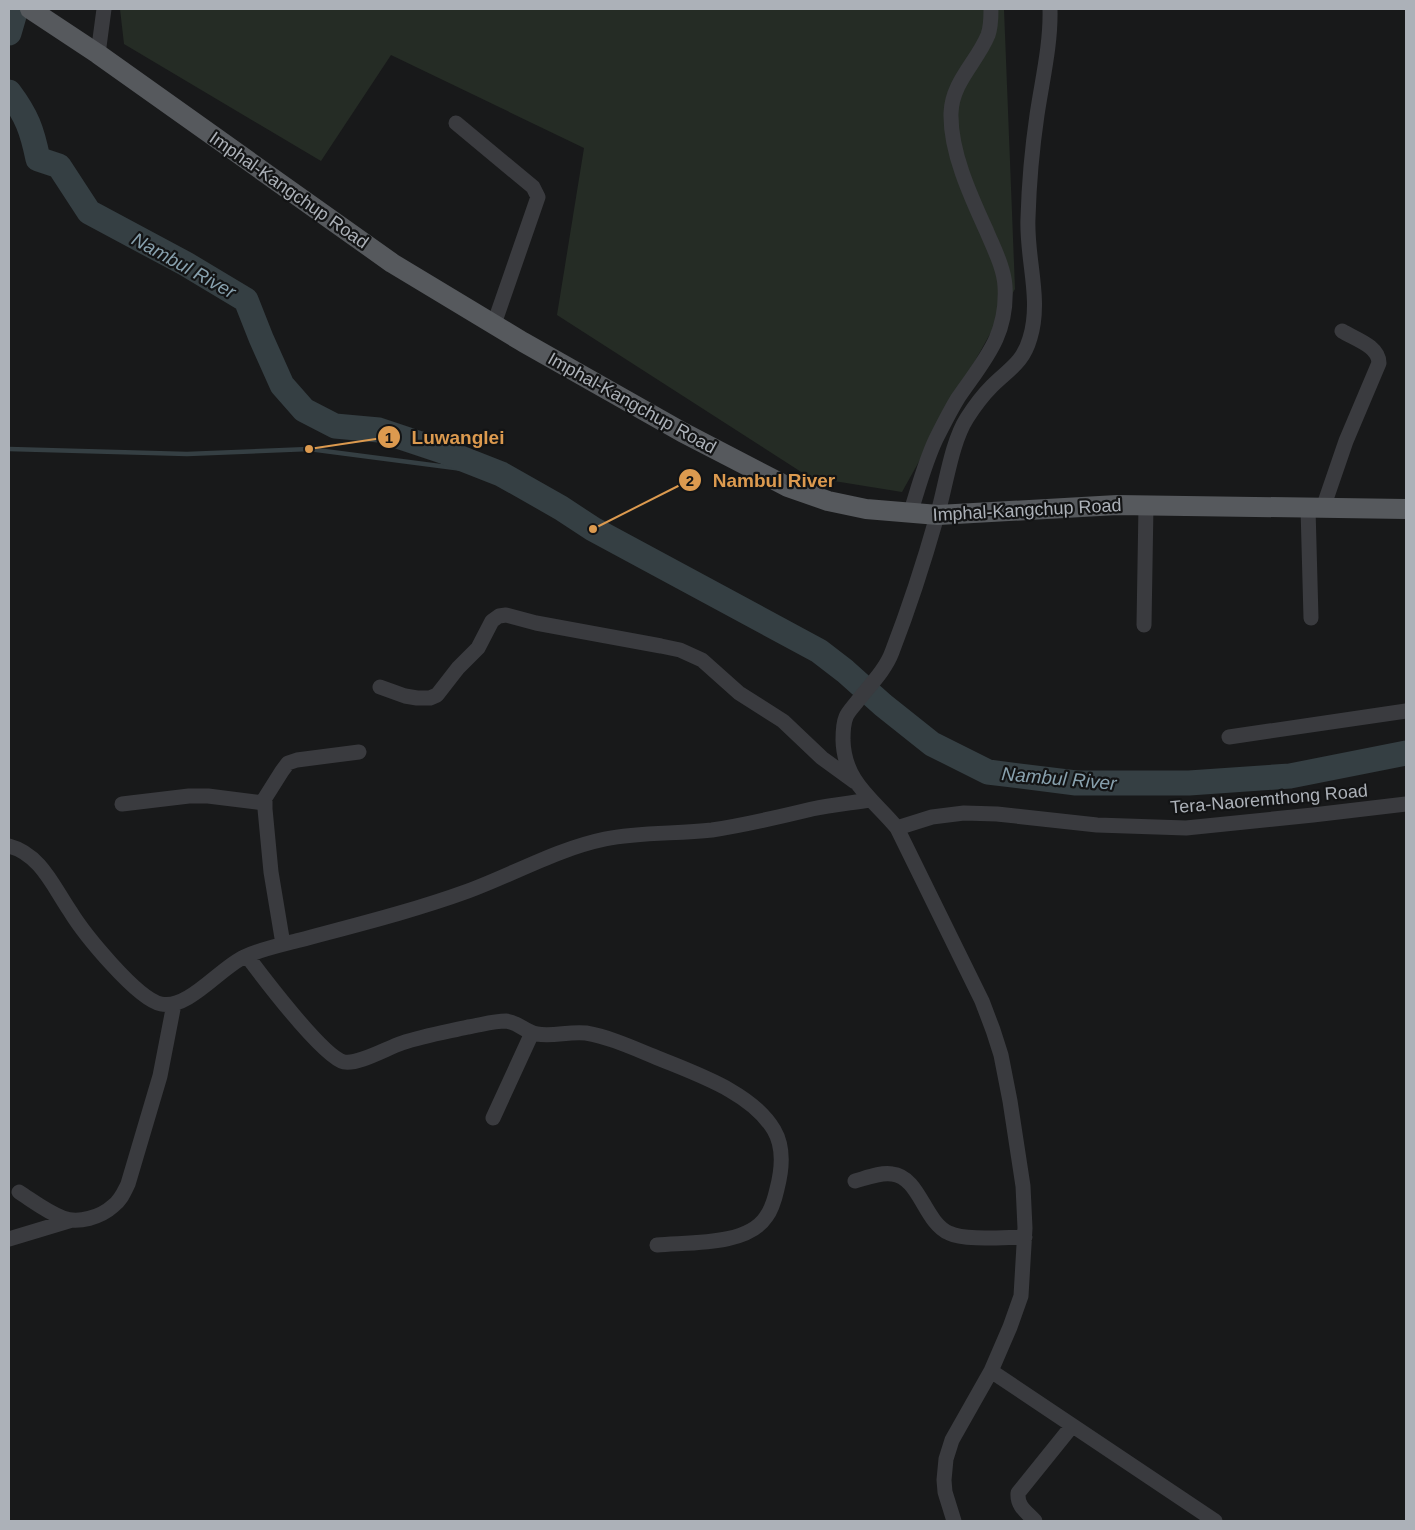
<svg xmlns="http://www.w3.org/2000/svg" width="1415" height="1530" viewBox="0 0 1415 1530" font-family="Arial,sans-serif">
  <rect width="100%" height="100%" fill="#18191a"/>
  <!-- green -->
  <path fill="#252c25" d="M120 9H1004L1015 289 902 492 809 477 557 315 584 148 391 55 321 161 124 44Z"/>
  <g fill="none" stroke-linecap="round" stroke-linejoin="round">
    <!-- stream -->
    <path stroke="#353f43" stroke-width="4.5" d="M9 449 187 454 309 449 501 474"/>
    <!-- river -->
    <path stroke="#353f43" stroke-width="25" d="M9 33 16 9
      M9 92C27 116 32 130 38 159L59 166 89 212 186 264 246 300 261 338 282 385 304 410 335 426 379 430 445 452 501 474 561 508 593 529 819 651 845 671 883 705 932 744 988 772 1076 783H1189L1290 776 1406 753"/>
    <!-- minor -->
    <path stroke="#3a3b3f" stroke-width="15" d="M98 54 104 9
      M456 123 533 187 538 197 494 324
      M1308 508 1311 618
      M1323 508 1346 441 1379 363C1379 346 1355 339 1342 331
      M910 514C918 489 925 462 936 439 943 425 950 411 958 398 984 360 1008 336 1005 286 1004 268 994 249 987 232 971 197 950 152 951 113 952 82 977 62 988 35 991 27 991 18 991 9
      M1144 625 1146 505
      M380 687 405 696 417 698H430L437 695 458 668 478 648 492 621 499 616 506 615 536 623 661 646 680 650 702 660 739 693 783 721 822 758 855 782
      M1229 737 1406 711
      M122 804 189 796H208L264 803
      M897 828 932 817 964 813 997 814 1097 825 1186 828 1313 815 1406 804
      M9 846C40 854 53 886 70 911 84 934 137 999 161 1004 188 1010 220 968 244 957 261 949 281 945 300 940 356 925 413 911 468 891 514 874 557 849 605 839 640 832 676 834 712 830 745 825 779 817 812 809 831 805 851 803 870 800
      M283 944 271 872 265 809V798L282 771 288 763 297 760 359 752
      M247 956C262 976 323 1057 344 1062 358 1065 387 1048 402 1043 423 1036 446 1032 468 1027 481 1025 493 1021 506 1021 518 1022 525 1032 537 1034 553 1037 569 1031 586 1033 609 1037 631 1047 653 1056 693 1073 751 1091 774 1130 784 1147 782 1170 777 1189 775 1198 772 1209 766 1217 747 1246 688 1242 657 1245
      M493 1118 532 1033
      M855 1181C866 1178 881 1172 892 1174 920 1177 924 1222 949 1233 965 1241 1006 1237 1025 1237
      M19 1192C33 1201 47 1212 63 1218 78 1224 101 1217 113 1206 121 1200 124 1192 128 1184L160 1076 174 1004
      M9 1239 72 1220
      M991 1371 1215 1521
      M954 1521 945 1492 944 1480 946 1459 952 1440 991 1371 1010 1327 1021 1296 1025 1228 1023 1186 1010 1101 1001 1055 993 1030 982 1001 897 828C873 799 844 782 843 740 843 733 843 724 846 717 848 712 853 707 856 703 868 687 885 671 892 652 909 608 924 562 937 516 946 486 951 443 967 418 974 407 983 395 992 386 1009 369 1023 363 1030 338 1042 299 1026 258 1028 218 1029 184 1032 149 1037 115 1042 81 1051 44 1050 9
      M1035 1521C1027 1512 1017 1507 1018 1493L1072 1426"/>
    <!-- major -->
    <path stroke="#56595d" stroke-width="20" d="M30 9 98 54 392 263 523 342 682 432 788 487 828 501 866 509 938 515 1117 505 1406 509"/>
  </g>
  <g text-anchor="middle" stroke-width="4.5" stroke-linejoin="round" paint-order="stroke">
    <!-- street labels -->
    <g font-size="18" fill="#acb1b8" stroke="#131415">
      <text transform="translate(289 190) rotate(35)" y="6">Imphal-Kangchup Road</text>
      <text transform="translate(632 403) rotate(29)" y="6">Imphal-Kangchup Road</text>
      <text transform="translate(1027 510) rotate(-3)" y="6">Imphal-Kangchup Road</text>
      <text transform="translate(1269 799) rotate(-5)" y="6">Tera-Naoremthong Road</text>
    </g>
    <!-- water labels -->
    <g font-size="19" font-style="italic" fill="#88a1ae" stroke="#131415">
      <text transform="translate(184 265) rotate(29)" y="7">Nambul River</text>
      <text transform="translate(1059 778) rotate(5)" y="7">Nambul River</text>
    </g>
  </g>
  <!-- callouts -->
  <path fill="none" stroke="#dc9a4f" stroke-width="2" d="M309 449L389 437M593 529L690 480"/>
  <g fill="#dc9a4f" stroke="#131415" stroke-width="2">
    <circle cx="309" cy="449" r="5"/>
    <circle cx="593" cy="529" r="5"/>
    <circle cx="389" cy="437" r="12"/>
    <circle cx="690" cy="480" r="12"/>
  </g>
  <g font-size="15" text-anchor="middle" font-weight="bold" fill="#111">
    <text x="389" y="443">1</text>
    <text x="690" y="486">2</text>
  </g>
  <g font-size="19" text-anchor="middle" font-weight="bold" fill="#dc9a4f" stroke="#131415" stroke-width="4.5" stroke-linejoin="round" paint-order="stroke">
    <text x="458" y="444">Luwanglei</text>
    <text x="774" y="487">Nambul River</text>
  </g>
  <!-- border -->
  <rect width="1415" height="1530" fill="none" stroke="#acb1b8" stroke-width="20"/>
</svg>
